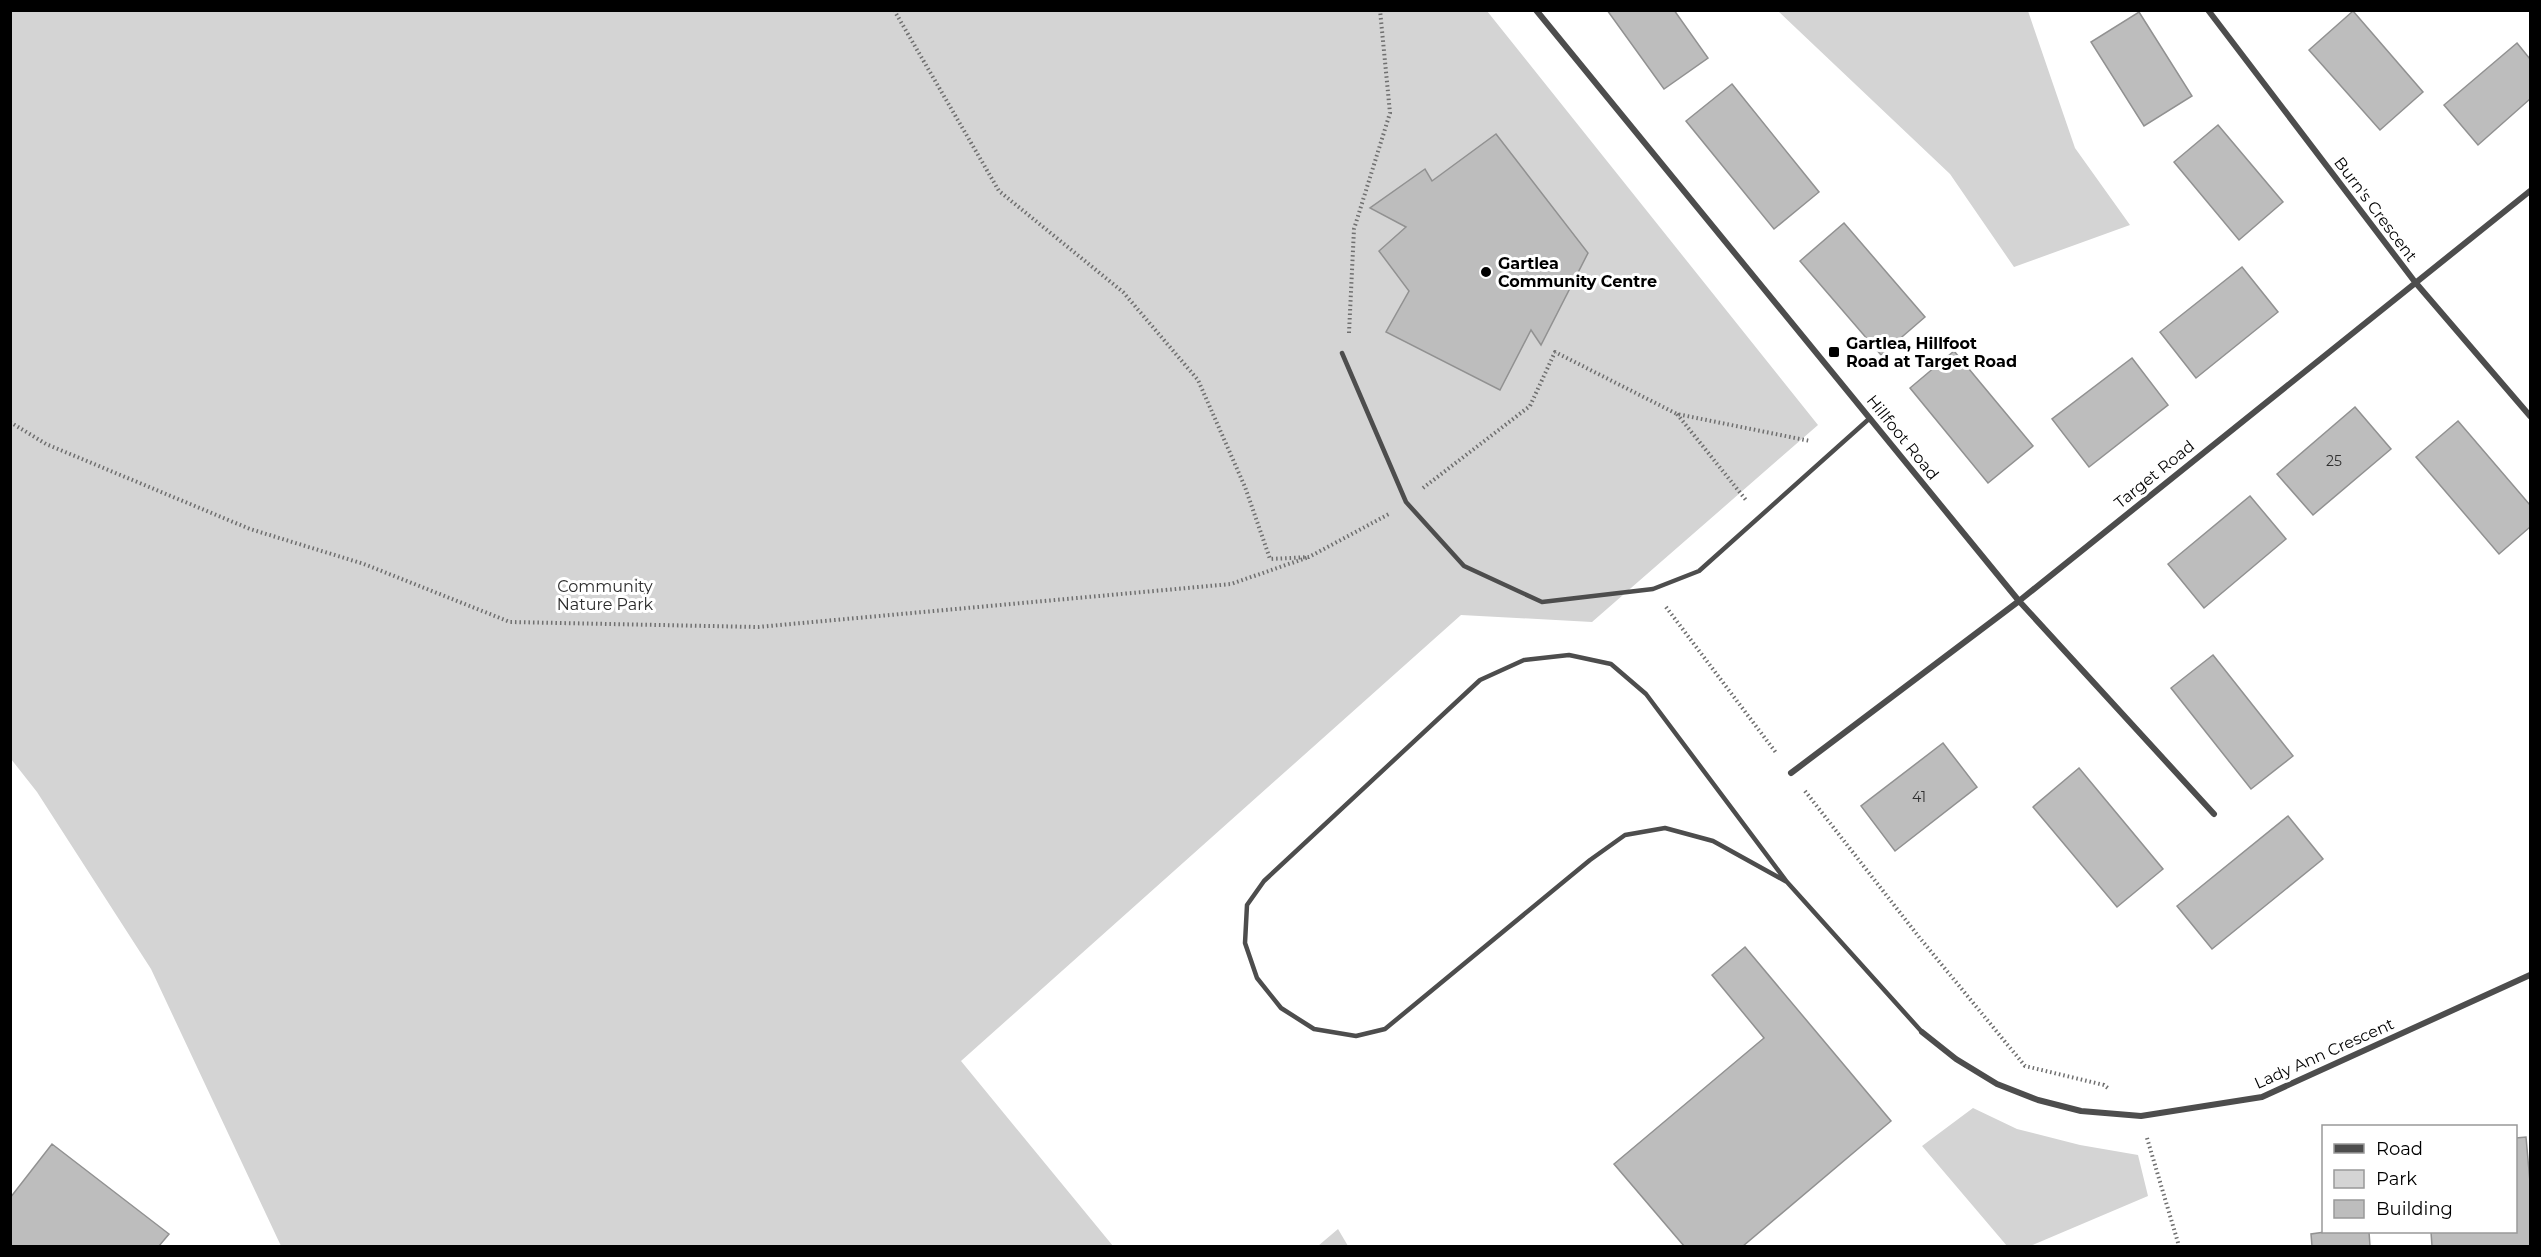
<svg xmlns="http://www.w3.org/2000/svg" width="2541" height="1257" viewBox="0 0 2541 1257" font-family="Montserrat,sans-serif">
  <rect width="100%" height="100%" fill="#fff"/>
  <!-- green -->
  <path fill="#d4d4d4" d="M10 11H1487L1818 425 1592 622 1461 615 961 1061 1113 1246H281L151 969 37 792 11 759Z
    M1778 11H2028L2075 148 2130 225 2014 267 1950 174Z
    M1973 1108 2017 1129 2080 1145 2138 1155 2148 1196 2030 1246H2007L1922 1146Z
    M1338 1229 1348 1246H1318Z"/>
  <!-- building -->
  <path fill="#bdbdbd" stroke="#919191" stroke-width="1.5" d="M1607 10H1674L1708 58 1664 89Z
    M2353 11 2423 92 2380 130 2309 50Z
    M2139 12 2192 96 2144 126 2091 42Z
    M2517 43 2530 59V99L2478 145 2444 105Z
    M1732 84 1819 192 1774 229 1686 121Z
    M2218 125 2283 202 2239 240 2174 162Z
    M1496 134 1588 253 1541 345 1531 330 1500 390 1386 332 1409 291 1379 251 1406 227 1370 208 1425 169 1432 181Z
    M1844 223 1925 317 1881 355 1800 261Z
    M2242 267 2278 312 2196 378 2160 332Z
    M1954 351 2033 446 1988 483 1910 388Z
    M2132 358 2168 405 2089 467 2052 419Z
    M2355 407 2391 449 2313 515 2277 474Z
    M2458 421 2530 505V527L2499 554 2416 457Z
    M2250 496 2286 539 2204 608 2168 564Z
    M2213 655 2293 756 2251 789 2171 688Z
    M1943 743 1977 787 1895 851 1861 806Z
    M2079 768 2163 869 2117 907 2033 807Z
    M2288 816 2323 859 2212 949 2177 906Z
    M1745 947 1891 1121 1743 1246H1684L1614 1164 1764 1038 1712 975Z
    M2526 1137 2530 1182V1246H2432L2431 1232H2516V1138Z
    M52 1144 169 1234 159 1246H10V1198Z
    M2325 1232H2369L2370 1246H2312L2311 1234Z"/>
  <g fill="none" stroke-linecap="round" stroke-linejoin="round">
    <!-- path -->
    <path stroke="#6f6f6f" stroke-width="4" stroke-dasharray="1.5 3" stroke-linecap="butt" d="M894 10 999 191 1123 292 1198 380 1245 487 1270 559 1309 557 1389 514
      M1349 333 1354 229 1390 113 1380 10
      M1677 414 1746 500
      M10 422 46 444 250 529 364 564 510 622 758 627 1231 584 1309 557
      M1423 488 1530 406 1555 352 1677 414 1810 441
      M1666 607 1777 754
      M1805 791 1919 937 2025 1066 2104 1085 2109 1089
      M2147 1138 2179 1246"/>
    <!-- lane -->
    <path stroke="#4d4d4d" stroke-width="4.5" d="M1342 353 1406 502 1464 566 1542 602 1653 589 1699 571 1870 418
      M1787 882 1713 841 1665 828 1625 835 1590 860 1385 1029 1356 1036 1314 1029 1281 1008 1257 978 1245 943 1247 905 1264 881 1480 680 1524 660 1569 655 1611 664 1646 694 1787 882 1922 1032"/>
    <!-- street -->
    <path stroke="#4d4d4d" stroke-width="6" d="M1536 10 2019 601 2214 814
      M2208 10 2415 282 2530 416
      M1791 773 2019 601 2530 191
      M1922 1032 1956 1059 1997 1084 2038 1100 2081 1111 2141 1116 2262 1097 2530 975"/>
  </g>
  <!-- markers -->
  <g fill="#000" stroke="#fff" stroke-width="2">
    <circle cx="1486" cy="272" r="6"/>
    <rect x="1828" y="346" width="12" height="12" rx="3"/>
  </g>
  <g text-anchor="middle" stroke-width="6" stroke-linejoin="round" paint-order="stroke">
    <!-- number labels -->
    <g font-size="14" fill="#2f2f2f">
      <text x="2334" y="466">25</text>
      <text x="1919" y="802">41</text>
    </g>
    <!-- street labels -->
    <g font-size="16" fill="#000" stroke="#fff">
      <text transform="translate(2376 209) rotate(53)" y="6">Burn's Crescent</text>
      <text transform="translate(1903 437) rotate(51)" y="6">Hillfoot Road</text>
      <text transform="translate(2154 474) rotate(-39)" y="6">Target Road</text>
      <text transform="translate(2324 1053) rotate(-24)" y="6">Lady Ann Crescent</text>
    </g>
    <!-- poi labels -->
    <g font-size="16" font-weight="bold" fill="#000" stroke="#fff" text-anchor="start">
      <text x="1498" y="269">Gartlea<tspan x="1498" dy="18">Community Centre</tspan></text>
      <text x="1846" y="349">Gartlea, Hillfoot<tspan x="1846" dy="18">Road at Target Road</tspan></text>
    </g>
    <!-- park labels -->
    <g font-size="16" fill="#2b2b2b" stroke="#fff">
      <text x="605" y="592">Community<tspan x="605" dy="18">Nature Park</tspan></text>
    </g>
  </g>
  <!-- border -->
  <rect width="2541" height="1257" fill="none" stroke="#000000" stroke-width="24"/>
  <!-- legend -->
  <rect x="2322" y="1125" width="195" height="108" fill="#ffffff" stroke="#999999" stroke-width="1.5"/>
  <rect x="2334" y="1144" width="30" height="9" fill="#4d4d4d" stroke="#999999" stroke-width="1.5"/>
  <text x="2376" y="1155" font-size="18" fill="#000000">Road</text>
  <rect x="2334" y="1170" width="30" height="18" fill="#d4d4d4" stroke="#999999" stroke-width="1.5"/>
  <text x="2376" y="1185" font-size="18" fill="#000000">Park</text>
  <rect x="2334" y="1200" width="30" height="18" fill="#bdbdbd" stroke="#999999" stroke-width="1.5"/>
  <text x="2376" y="1215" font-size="18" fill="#000000">Building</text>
</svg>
